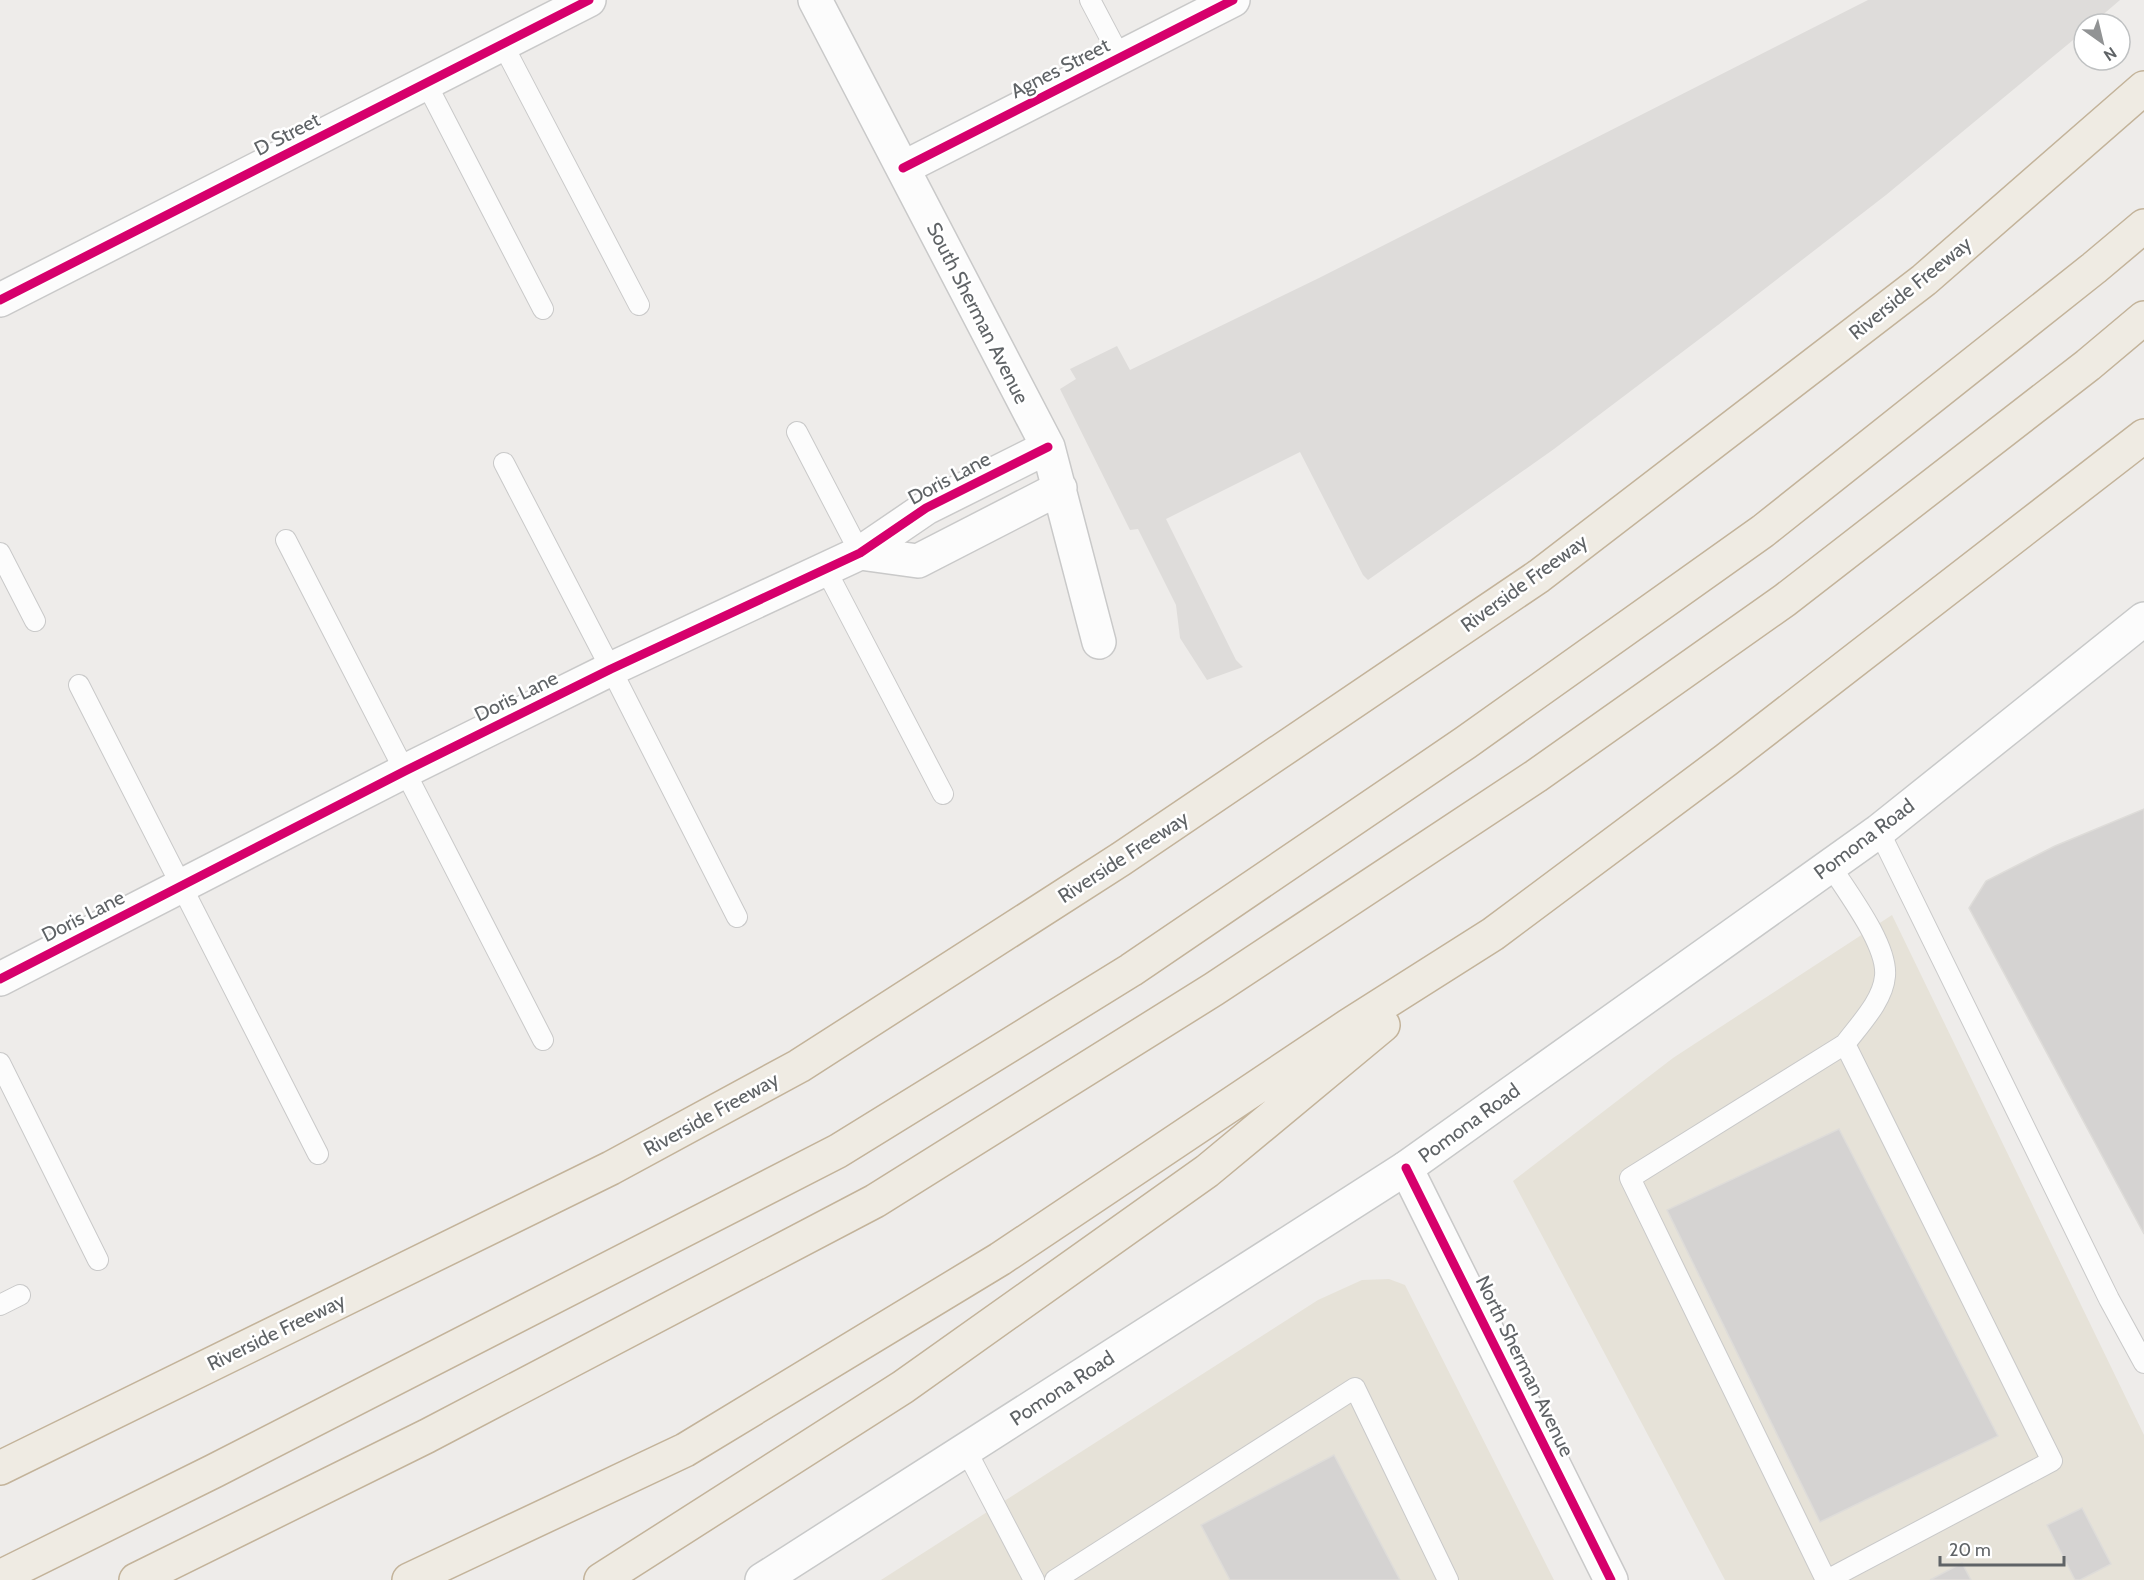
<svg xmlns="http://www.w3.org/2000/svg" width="2144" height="1580" viewBox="0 0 2144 1580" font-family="Cabin,sans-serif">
  <rect width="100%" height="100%" fill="#eeecea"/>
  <!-- commercial -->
  <path fill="#e6e2d8" d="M1892 915 2144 1435V1580H1725L1513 1181 1673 1058Z
    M1389 1279 1405 1285 1554 1580H881L1318 1300 1362 1280Z"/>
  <!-- industrial -->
  <path fill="#dedcda" d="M1868 0H2120L2092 24H2084V31L1886 195 1718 325 1554 449 1368 580 1363 575 1300 452 1166 519 1236 660 1243 667 1207 680 1180 638 1176 605 1138 529 1130 530 1060 389 1076 379 1070 369 1117 346 1130 370 1319 278Z"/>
  <!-- building -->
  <path fill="#d5d3d2" stroke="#dedcd9" stroke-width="1.5" d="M2144 809V1234L1969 908 1986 881 2055 846Z
    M1839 1129 1998 1436 1820 1522 1667 1210Z
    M1334 1455 1400 1580H1230L1201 1525Z
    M2082 1508 2111 1564 2080 1580H2075L2047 1525Z
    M1962 1563 1971 1580H1930Z"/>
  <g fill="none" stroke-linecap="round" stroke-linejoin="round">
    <defs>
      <path id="service" d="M1090 0 1120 57
        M503 45 639 305
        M426 83 543 309
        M797 432 860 553
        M504 463 611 669 737 917
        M286 540 543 1040
        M0 553 35 621
        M826 570 943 794
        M79 685 318 1154
        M1879 831 2109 1299 2144 1363
        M1830 865C1847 892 1888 945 1885 976 1883 1001 1859 1025 1845 1044
        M0 1063 98 1260
        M0 1305 20 1295
        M966 1450 1034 1580
        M1055 1580 1355 1388 1448 1580
        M1826 1580 1630 1178 1845 1044 2052 1461 1827 1580"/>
      <path id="minor" d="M815 0 1048 447 1099 642
        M903 168 1233 0
        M0 300 589 0
        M860 553 918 561 1060 488
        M0 979 405 771 611 669 860 553 926 508 1048 447
        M1406 1168 1611 1580"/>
      <path id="secondary" d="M762 1580 1406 1168 1879 831 2144 619"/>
      <path id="motorway" d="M0 1468 611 1168 799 1066 1121 859 1539 576 1924 280 2144 88
        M0 1577 214 1471 838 1151 1131 970 1465 743 1763 531 2094 268 2144 226
        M136 1580 427 1436 875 1201 1214 989 1536 776 1785 600 2088 365 2144 318
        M409 1580 685 1450 1000 1259 1348 1026 1493 934 1726 760 2144 436
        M601 1580 903 1387 1207 1171 1383 1025"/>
    </defs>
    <!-- service casing -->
    <use href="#service" stroke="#c9c9c9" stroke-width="22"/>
    <!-- minor casing -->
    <use href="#minor" stroke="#c9c9c9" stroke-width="36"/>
    <!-- secondary casing -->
    <use href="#secondary" stroke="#c8c9c9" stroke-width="36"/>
    <!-- motorway casing -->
    <use href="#motorway" stroke="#c3b39a" stroke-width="36"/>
    <!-- service -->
    <use href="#service" stroke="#fcfcfc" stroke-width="20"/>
    <!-- minor -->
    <use href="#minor" stroke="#fcfcfc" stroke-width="33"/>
    <!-- secondary -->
    <use href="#secondary" stroke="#fcfcfc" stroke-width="33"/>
    <!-- motorway -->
    <use href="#motorway" stroke="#efebe3" stroke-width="33"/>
    <defs>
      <path id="cycleway" d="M903 168 1233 0
        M0 300 589 0
        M0 979 405 771 611 669 860 553 926 508 1048 447
        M1406 1168 1611 1580"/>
    </defs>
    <!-- cycleway casing -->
    <use href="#cycleway" stroke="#fff" stroke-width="13"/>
    <!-- cycleway -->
    <use href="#cycleway" stroke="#d6006c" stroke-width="9"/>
  </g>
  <g text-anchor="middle" stroke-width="5" stroke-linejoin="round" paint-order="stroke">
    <!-- street labels -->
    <g font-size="20" fill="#5f6366" stroke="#fff">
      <text transform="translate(1060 68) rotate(-27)" y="7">Agnes Street</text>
      <text transform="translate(287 134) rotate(-27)" y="7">D Street</text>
      <text transform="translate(1910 288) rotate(-39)" y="7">Riverside Freeway</text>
      <text transform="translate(978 313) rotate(63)" y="7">South Sherman Avenue</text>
      <text transform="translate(949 478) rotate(-28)" y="7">Doris Lane</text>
      <text transform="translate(1524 583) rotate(-36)" y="7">Riverside Freeway</text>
      <text transform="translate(516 696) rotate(-26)" y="7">Doris Lane</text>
      <text transform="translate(1864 839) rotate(-37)" y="7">Pomona Road</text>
      <text transform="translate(1123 857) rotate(-33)" y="7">Riverside Freeway</text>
      <text transform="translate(83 916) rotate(-27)" y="7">Doris Lane</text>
      <text transform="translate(711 1114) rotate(-29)" y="7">Riverside Freeway</text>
      <text transform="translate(1469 1123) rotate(-36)" y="7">Pomona Road</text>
      <text transform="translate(276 1332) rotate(-26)" y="7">Riverside Freeway</text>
      <text transform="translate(1525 1366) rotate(64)" y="7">North Sherman Avenue</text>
      <text transform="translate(1062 1388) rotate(-33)" y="7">Pomona Road</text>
    </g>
  </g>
  <!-- north arrow -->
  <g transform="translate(2102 42) rotate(146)"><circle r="28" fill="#ffffff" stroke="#bfc1c2" stroke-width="1.5"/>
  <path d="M0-4.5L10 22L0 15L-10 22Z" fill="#919394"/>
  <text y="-9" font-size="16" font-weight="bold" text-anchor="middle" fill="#5f6366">N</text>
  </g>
  <!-- scale -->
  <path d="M1940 1556v9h124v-9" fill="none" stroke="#5f6366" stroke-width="3"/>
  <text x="1949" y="1556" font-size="18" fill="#5f6366" stroke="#ffffff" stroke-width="4.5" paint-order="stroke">20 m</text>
</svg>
